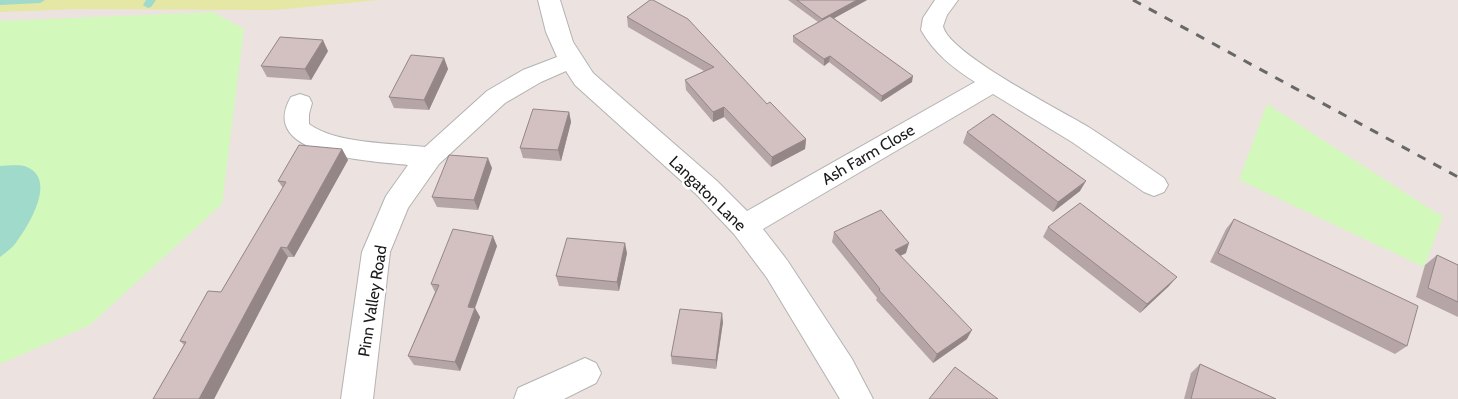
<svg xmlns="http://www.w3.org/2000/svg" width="1458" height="399" viewBox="0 0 1458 399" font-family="Cabin,sans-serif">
  <rect width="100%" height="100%" fill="#ece2df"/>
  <!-- grass -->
  <path fill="#e5e7a4" d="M0 0H379L275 10 78 9 0 12Z"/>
  <!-- park -->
  <path fill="#d3f8bb" d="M213 12 244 29 222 204 90 325 0 364V21Z
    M1267 104 1443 217 1424 267 1239 180Z"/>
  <!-- water -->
  <path fill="#9fdacb" d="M0 166C8 166 19 164 27 167 58 180 27 228 15 244 11 249 5 253 0 257Z"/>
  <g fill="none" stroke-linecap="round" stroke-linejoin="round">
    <!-- stream -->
    <path fill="#9fdacb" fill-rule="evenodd" d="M0 0H45L40 3 0 5Z
      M146 0H156L151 7 148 8 143 5Z"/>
    <defs>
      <path id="minor" d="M538 0H560L573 42 593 73 717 181 747 211 975 82C953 68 934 53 921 30L923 18 935 0H958L947 15 943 26C947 53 1064 112 1090 128 1115 144 1139 161 1164 178L1168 185 1164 192 1154 196 1144 192 1072 142 993 94 763 229 787 260 852 359 873 399H840L767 278 734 234 697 195 575 85 566 71 541 82 505 103 439 164 408 208 390 252 373 399H341L362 252 386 196 408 165C373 161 256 157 291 97L300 94 309 97 312 103 309 114V124C336 144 391 143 425 147L487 91 523 70 557 57 546 32Z
        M585 358 596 363 601 373 596 383 564 399H514L518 388Z"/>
    </defs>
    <!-- minor casing -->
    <use href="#minor" stroke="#b3b3b3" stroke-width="2"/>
    <!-- minor -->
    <use href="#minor" fill="#fff" fill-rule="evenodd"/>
    <!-- rail -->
    <path stroke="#686868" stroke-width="3" stroke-dasharray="9 9" stroke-linecap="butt" d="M1133 0 1458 177"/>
  </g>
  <!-- wall -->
  <path fill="#b5a5a6" d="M650 0 806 139 805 149 771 167 724 117 713 122 686 90 685 80 704 71 628 27 627 17Z
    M788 0H867L834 18 912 82 881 102 829 62 824 66 793 42V36L818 22Z
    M328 51 311 80 267 77 261 66Z
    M444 58 448 69 429 110 394 108 389 97Z
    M569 112 571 122 561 161 523 158 520 148Z
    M967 132 1080 191 1053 212 963 143Z
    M342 149 348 160 294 257H288L214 399H153L184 345 180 341 221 292 283 188 278 181Z
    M492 168 478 210 437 207 432 197Z
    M1234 219 1407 346 1395 354 1210 262 1226 229Z
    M1048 227 1169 286 1140 313 1043 237Z
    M834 232 906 253 900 256 967 339 933 363 876 300 877 298 832 242Z
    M497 246 475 308 480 317 460 371 414 365 408 356 435 292 431 284Z
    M627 253 619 291 559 286 556 276Z
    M1437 255 1458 265V317L1416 297 1425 265Z
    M723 322 716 369 672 364 671 356Z
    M1200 364 1276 399H1184L1191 373Z"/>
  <!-- shaded-wall -->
  <path fill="#948687" d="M857 0H867L822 25V19Z
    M323 40 328 51 311 80 305 69Z
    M830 56 829 62 824 66V59Z
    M444 58 448 69 429 110 424 100Z
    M913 76 912 82 881 102 882 96Z
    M724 107V117L713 122V112Z
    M569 112 571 122 561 161 558 150Z
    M806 139 805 149 771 167 772 157Z
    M342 149 348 160 294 257 287 248Z
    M488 158 492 168 478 210 474 200Z
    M1086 181 1080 191 1053 212 1058 202Z
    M493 236 497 246 472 316 475 308 480 317 460 371 455 362 468 307Z
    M625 243 627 253 619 291 617 282Z
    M909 243 906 253 892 260 895 250Z
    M281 247 288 257 214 399H199Z
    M1177 277 1169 286 1140 313 1147 304Z
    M722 313 723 322 716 369V360Z
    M972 330 967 339 933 363 937 354Z"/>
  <!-- building -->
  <path fill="#d3c0c1" stroke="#948687" d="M650 0H653L688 19 767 104 770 102 806 139 772 157 724 107 713 112 685 80 714 67 627 17Z
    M797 0H857L822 19Z
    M830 16 913 76 882 96 830 56 824 59 793 36Z
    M280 37 323 40 305 69 261 66Z
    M411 55 444 58 424 100 389 97Z
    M533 109 569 112 558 150 520 148Z
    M993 114 1086 181 1058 202 967 132Z
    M299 145 342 149 287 248 281 247 199 399H153L186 342 180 341 208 291 221 292 286 182 278 181Z
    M449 155 488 158 474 200 432 197Z
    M1080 203 1177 277 1147 304 1048 227Z
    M881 210 909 243 895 250 972 330 937 354 879 290 880 289 834 232Z
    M1234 219 1418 306 1407 346 1218 253Z
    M453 229 493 236 468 307 475 308 455 362 408 356 439 285 431 284Z
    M567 238 625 243 617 282 556 276Z
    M1437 255 1458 265V302L1428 288Z
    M680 309 722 313 716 360 671 356Z
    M1200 364 1276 399H1191Z
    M955 367 998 399H929Z"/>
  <g text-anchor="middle" stroke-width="5" stroke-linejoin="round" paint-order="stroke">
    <!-- street labels -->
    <g font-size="16" fill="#1a1a1a" stroke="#fff">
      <text transform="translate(868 154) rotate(-30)" y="6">Ash Farm Close</text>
      <text transform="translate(708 193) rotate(44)" y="6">Langaton Lane</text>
      <text transform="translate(372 301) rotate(-81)" y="6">Pinn Valley Road</text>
    </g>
  </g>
</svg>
